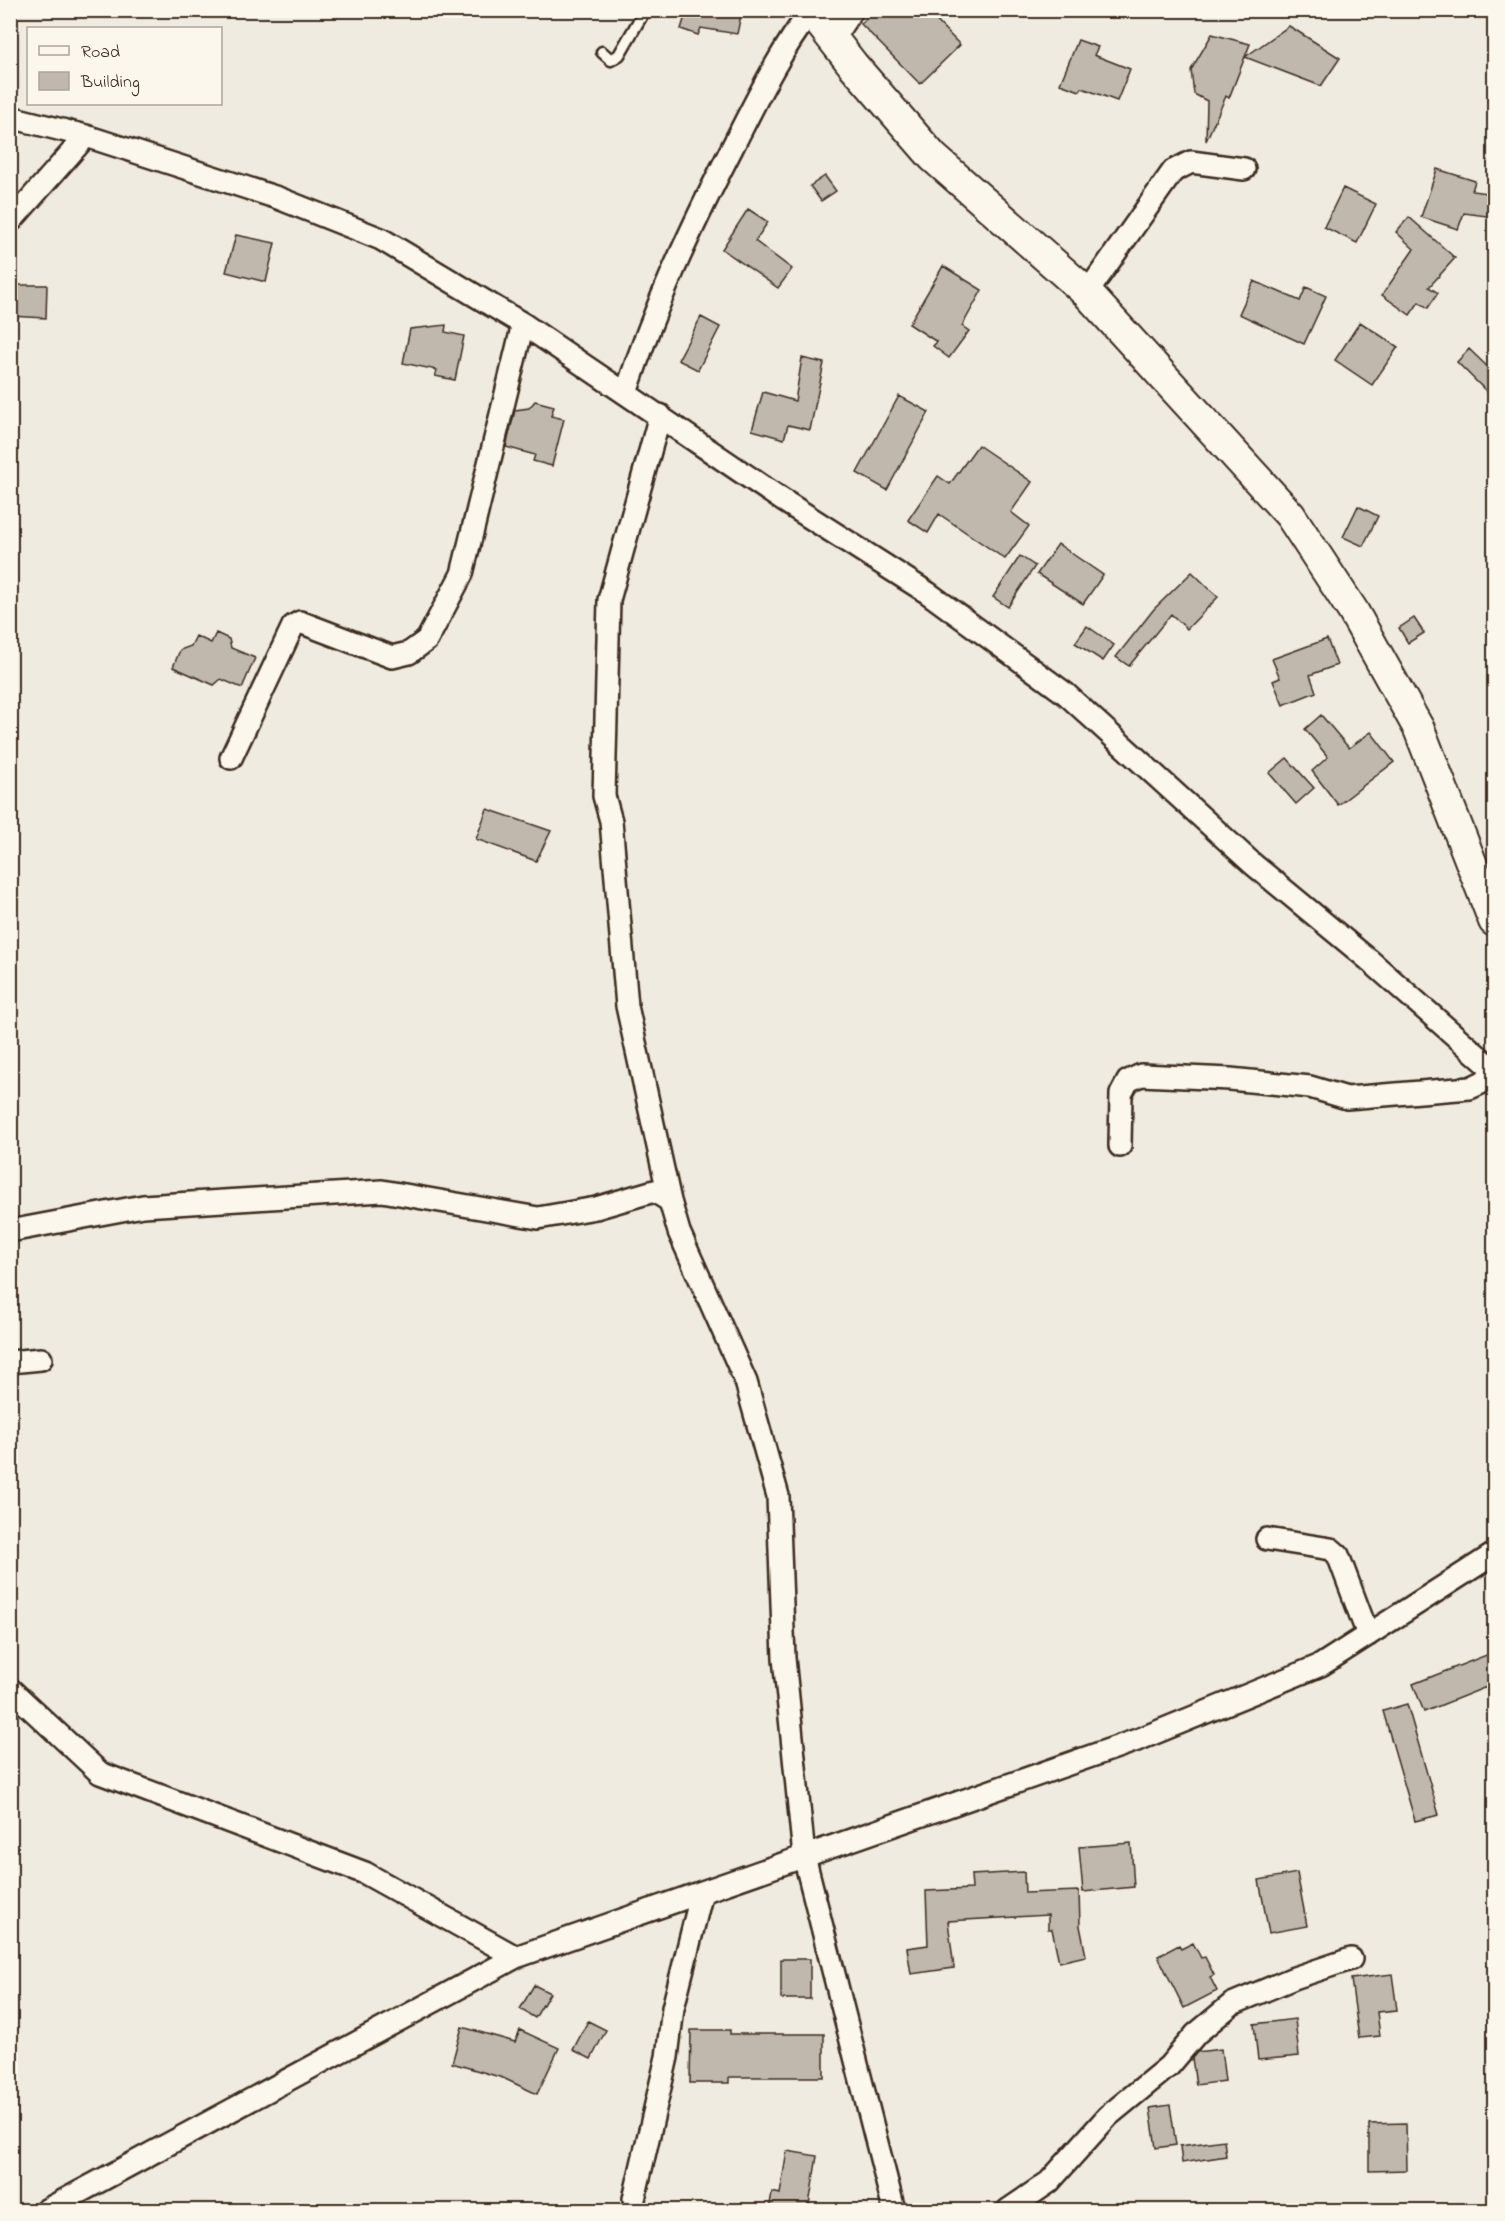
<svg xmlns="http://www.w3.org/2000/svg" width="1505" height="2221" viewBox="0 0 1505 2221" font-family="'Indie Flower',sans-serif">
  <rect width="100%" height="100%" fill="#f0ebe0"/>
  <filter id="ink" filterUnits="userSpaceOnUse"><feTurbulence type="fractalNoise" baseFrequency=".0167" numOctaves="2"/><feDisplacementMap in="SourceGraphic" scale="12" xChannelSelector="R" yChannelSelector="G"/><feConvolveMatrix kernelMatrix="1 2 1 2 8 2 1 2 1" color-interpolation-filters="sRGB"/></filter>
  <g filter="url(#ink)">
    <!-- building -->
    <path fill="#c0b8ad" stroke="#3b2a1e" stroke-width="1.5" d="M687 10H742L737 34 701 28 698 35 681 29Z
      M875 10H926L960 45 920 84 861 24Z
      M1289 26 1340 58 1321 86 1245 57Z
      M1212 34 1250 44 1229 98 1226 96 1206 141 1207 101 1194 94 1191 70Z
      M1078 40 1098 47 1094 55 1130 69 1117 101 1082 88 1080 91 1060 84Z
      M1437 169 1475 181 1472 191 1494 194V217L1464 213 1458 229 1421 217Z
      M825 176 836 191 821 201 810 186Z
      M1343 188 1376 204 1357 243 1324 227Z
      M748 209 768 222 755 241 792 269 778 288 722 249Z
      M1409 217 1455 258 1429 287 1438 293 1428 308 1419 302 1410 315 1382 295 1414 249 1396 232Z
      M236 235 275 243 266 282 226 272Z
      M943 266 982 290 962 326 969 331 949 358 933 346 937 342 909 324Z
      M1254 281 1300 301 1306 287 1326 296 1304 344 1239 314Z
      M10 285H47L46 318 10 316Z
      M701 317 720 327 698 370 678 360Z
      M1360 322 1398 347 1372 385 1335 360Z
      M446 325 445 332 464 336 455 380 435 376 437 370 403 363 410 329Z
      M1469 349 1494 373V399L1457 362Z
      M802 358 824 363 810 430 788 425 784 439 752 430 763 392 795 401Z
      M899 396 929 412 887 490 857 473Z
      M535 401 554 406 551 416 564 419 552 466 533 461 535 455 506 447 515 410 529 408Z
      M978 445 1032 482 1011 512 1029 526 1005 559 939 514 928 533 908 520 938 476 950 484Z
      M1358 506 1378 516 1363 546 1343 537Z
      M1058 544 1103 575 1083 604 1037 574Z
      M1020 556 1035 566 1008 607 993 597Z
      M1192 572 1218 597 1187 629 1171 614 1129 666 1116 657 1154 609Z
      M1414 618 1424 633 1408 643 1399 628Z
      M1087 626 1114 645 1103 661 1075 643Z
      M216 633 229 639 231 648 255 658 242 688 221 679 214 685 173 667 180 650 191 646 196 636 211 643Z
      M1327 639 1337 665 1310 675 1316 692 1283 705 1273 681 1280 678 1272 659Z
      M1321 715 1349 748 1371 732 1394 762 1338 805 1312 771 1328 757 1305 729Z
      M1287 758 1314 788 1296 804 1269 773Z
      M487 809 551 831 536 861 476 839Z
      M1494 1652V1684L1424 1712 1413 1684Z
      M1407 1704 1439 1815 1415 1821 1383 1711Z
      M1131 1843 1134 1887 1083 1892 1079 1847Z
      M1024 1872 1025 1893 1079 1891 1080 1926 1086 1956 1059 1962 1052 1929H1048V1915L948 1921 954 1968 911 1974 907 1948 928 1945 926 1891 972 1889 971 1875Z
      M1297 1873 1307 1926 1269 1933 1259 1880Z
      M1193 1943 1201 1958 1205 1957 1214 1975 1210 1977 1217 1991 1184 2008 1158 1956 1179 1945 1181 1949Z
      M781 1959H810V1999H781Z
      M1392 1974 1397 2010 1377 2012 1380 2036 1359 2038 1351 1979Z
      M534 1985 550 1993 535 2018 520 2009Z
      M1295 2019 1299 2056 1258 2060 1254 2024Z
      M588 2021 606 2030 591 2059 573 2050Z
      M462 2027 515 2042 520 2030 559 2048 537 2094 503 2078 452 2063Z
      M691 2030H730V2034H824V2077H729V2083H690Z
      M1221 2049 1225 2081 1196 2085 1192 2058 1197 2052Z
      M1170 2105 1176 2145 1156 2148 1150 2108Z
      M1406 2123 1407 2170 1369 2171V2124Z
      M1224 2140 1226 2156 1182 2163 1180 2146Z
      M787 2151 817 2156 808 2211H769L772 2192 780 2194Z"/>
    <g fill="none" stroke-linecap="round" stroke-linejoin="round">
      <defs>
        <path id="lane" d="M602 52 611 60 619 55 645 10"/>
        <path id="street" d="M833 38 852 10
          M10 117 86 136 278 198 381 239 523 324 784 501 928 593 1066 694 1254 865 1369 960 1494 1070
          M10 222 86 136
          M1087 293 1173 171 1191 162 1244 169
          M626 393C655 305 691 228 733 146 757 99 779 53 811 11
          M660 415 609 600 604 796 611 821 627 1006 670 1201
          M231 758 293 626 300 622 392 657 409 653 427 640 462 574 523 324
          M1120 1146 1121 1094 1128 1081 1141 1075 1230 1079 1310 1087 1347 1098 1470 1088 1483 1082 1494 1072
          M10 1231 143 1206 382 1191 538 1218 596 1208 654 1191 670 1201 679 1232 746 1382 778 1496 784 1658 804 1856 894 2210
          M10 1362 41 1359
          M1267 1539 1331 1549 1338 1555 1368 1635
          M10 1689 100 1773 365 1873 516 1957
          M634 2199 667 2057 673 2008 702 1892
          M46 2210 516 1957 1140 1739 1321 1665 1494 1554
          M1008 2210 1049 2182 1108 2116 1169 2066 1196 2034 1232 2004 1294 1978 1351 1959"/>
        <path id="secondary" d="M810 10 853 65 933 157 1087 293 1290 515 1353 611 1419 729 1494 921"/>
      </defs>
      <!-- lane casing -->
      <use href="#lane" stroke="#3b2a1e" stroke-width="15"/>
      <!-- street casing -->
      <use href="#street" stroke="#3b2a1e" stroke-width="26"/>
      <!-- secondary casing -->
      <use href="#secondary" stroke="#3b2a1e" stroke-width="34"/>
      <!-- lane -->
      <use href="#lane" stroke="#fbf7ec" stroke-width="10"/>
      <!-- street -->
      <use href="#street" stroke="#fbf7ec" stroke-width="21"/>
      <!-- secondary -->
      <use href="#secondary" stroke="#fbf7ec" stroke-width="30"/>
    </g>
  </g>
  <!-- margin -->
  <rect width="1505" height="2221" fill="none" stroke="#fbf7ec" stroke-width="36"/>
  <rect x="18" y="18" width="1469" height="2185" fill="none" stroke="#3b2a1e" stroke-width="2" filter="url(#ink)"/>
  <!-- legend -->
  <rect x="27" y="27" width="195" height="78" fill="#fbf7ec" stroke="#aea59a" stroke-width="1.5"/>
  <rect x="39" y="46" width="30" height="9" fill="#fbf7ec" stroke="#aea59a" stroke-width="1.5"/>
  <text x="81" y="57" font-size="18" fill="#3b2a1e">Road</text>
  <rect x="39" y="72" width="30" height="18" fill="#c0b8ad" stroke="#aea59a" stroke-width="1.5"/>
  <text x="81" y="87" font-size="18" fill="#3b2a1e">Building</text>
</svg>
